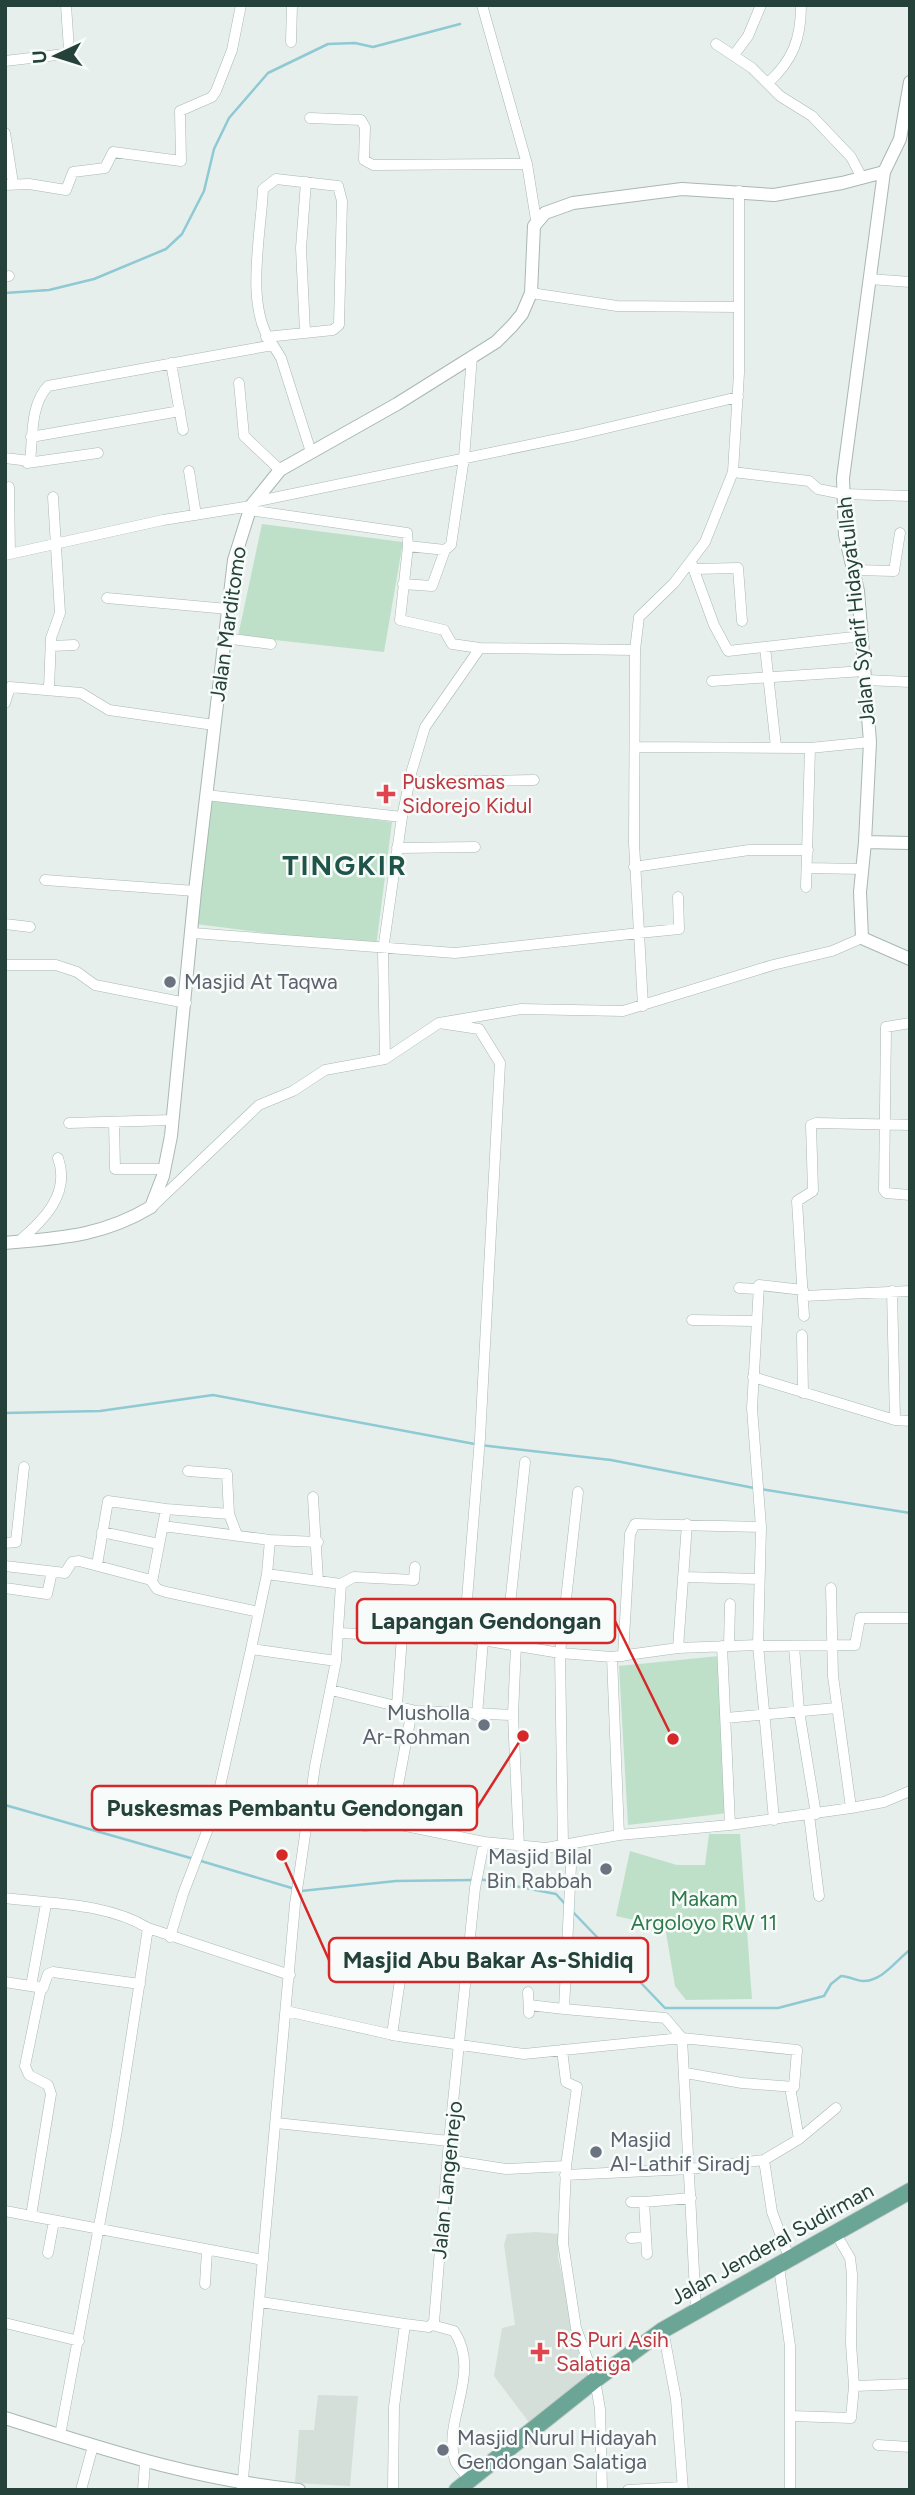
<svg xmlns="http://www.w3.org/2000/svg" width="915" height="2495" viewBox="0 0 915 2495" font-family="Figtree,sans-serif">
  <rect width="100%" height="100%" fill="#e6efeb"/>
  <!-- built -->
  <path fill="#d4dfda" d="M536 2232 559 2234 558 2257 572 2322 592 2379 531 2425 494 2376 502 2328 515 2325 504 2245 507 2234Z
    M318 2395 358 2396 350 2486 295 2483 299 2430H314Z"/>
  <!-- green -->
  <path fill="#bfe0c8" d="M262 524 403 542 384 652 238 636Z
    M212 799 392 822 376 947 196 924Z
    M719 1656 728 1813 628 1825 619 1666Z
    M709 1834H740L752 1999 686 2000 675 1986 665 1927 616 1916 630 1851 677 1865H705Z"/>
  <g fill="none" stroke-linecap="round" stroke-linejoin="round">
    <!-- stream -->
    <path stroke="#8ec9d4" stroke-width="2.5" d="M5 293 49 290 94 279 166 249 182 234 204 191 214 149 229 118 268 73 328 44 355 43 373 47 460 24
      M5 1413 100 1411 213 1395 480 1445 611 1460 754 1488
      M761 1489 910 1513
      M5 1805 194 1859
      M201 1861 295 1889
      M479 1879 556 1894 565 1904
      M301 1891 396 1881 472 1880
      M572 1911 665 2008H778L824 1996 831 1984 841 1976C849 1976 856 1981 863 1981 883 1981 896 1960 910 1950"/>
    <defs>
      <path id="minor" d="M482 5 527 164 536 220
        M291 42 292 5
        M716 44 752 68 780 96 812 116 851 157 862 178
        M734 55 748 36 761 5
        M5 61 65 54 69 50 66 5
        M768 83C793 60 801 39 801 5
        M310 118 361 120 365 127 364 160 373 165 527 164
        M5 133 13 183
        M5 185 29 184 66 190 73 172 105 168 113 152 181 161 180 111 212 97 216 91 232 50 241 5
        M5 277 9 276
        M870 279 910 282
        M531 293 617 306 739 307
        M305 332 301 248 306 182
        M266 337 333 330 339 325 342 201 338 186 276 179 263 189C261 235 244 308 273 345
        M171 363 183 430
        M239 383 244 436 280 470
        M31 437 180 411
        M5 458 30 461C33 437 30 405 48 386L273 345 281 358 311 452
        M27 463 98 453
        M189 471 196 515
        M733 472 809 481 818 489 843 494 910 496
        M9 487 10 554
        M253 502 577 435 738 397
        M249 510 407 533 408 546 400 620 444 630 452 644 480 648
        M408 546 445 550
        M5 555 163 520 251 506
        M691 562 714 625 728 651 862 636
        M694 569 738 568 742 621
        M854 570 894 571 900 533
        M403 584 432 586 445 550 451 545 464 458 472 356
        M107 598 228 609
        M224 638 271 644
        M51 646 74 645
        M765 647 776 747
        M866 680 910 682
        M712 681 864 671
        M49 688 51 638 60 613 53 497
        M5 703 10 687 81 693 109 710 214 725
        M636 747 810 748 870 742
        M410 782 534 780
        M206 795 402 817
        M397 848 475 847
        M634 867 749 850H808
        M807 868 862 869
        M45 880 195 891
        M806 887 810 748
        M5 924 30 927
        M193 933 455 953 639 933 634 843 635 650 639 617 674 583 705 542 733 472 739 373V191
        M5 965H56L77 972 95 985 186 1003
        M643 1006 639 933 679 929 678 897
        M439 1023 479 1029 500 1063 480 1438 464 1637 560 1653 612 1657 678 1648 758 1645
        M910 1023 886 1027 884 1190 886 1193 910 1195
        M385 1059 383 950 402 817 412 770 425 727 480 648 635 650
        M114 1122 115 1169H164
        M69 1123 172 1120
        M152 1207 259 1105 293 1091 325 1070 385 1059 439 1023 521 1009 623 1011 773 965 832 951 862 938
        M18 1242C43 1221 71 1194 58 1158
        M739 1288 757 1289
        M804 1296 910 1291
        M804 1316 797 1201 813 1191 811 1125 816 1123 910 1125
        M692 1320 754 1321
        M802 1335 803 1393
        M753 1377 895 1420 892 1291
        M895 1420 910 1421
        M188 1471 227 1474 229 1514 237 1535
        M313 1497 318 1581
        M229 1514 166 1509 152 1582 157 1589 166 1592 259 1612
        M163 1526 270 1540 318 1542
        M102 1532 159 1544
        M5 1543 16 1542 24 1467
        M97 1565 108 1501 166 1509
        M5 1566 65 1573 72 1562 79 1561 151 1580
        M683 1577 759 1579
        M341 1584 354 1577 414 1580 415 1567
        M5 1588 47 1594 52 1572
        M831 1588 833 1676 851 1808
        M339 1633 402 1636 397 1705
        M402 1636 403 1632 411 1629 464 1637
        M506 1643 525 1462
        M516 1645 513 1715 519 1846
        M722 1646 730 1825
        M729 1646 730 1604
        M758 1646 855 1645 860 1618H910
        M794 1646 799 1711 816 1814
        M678 1648 687 1524
        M251 1649 336 1661
        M623 1656 630 1534 635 1524 761 1527
        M612 1657 619 1835
        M331 1690 416 1711 513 1715
        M477 1715 483 1640
        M726 1718 836 1708
        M214 1813 254 1820 309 1819 365 1826 391 1823 484 1842 546 1848 619 1835 730 1825 851 1808 884 1802 910 1791
        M809 1815 819 1896
        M774 1820 758 1645 761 1527 752 1408 759 1285 803 1290
        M391 1823 412 1710
        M572 1845 564 2009 665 2018 682 2038 696 2311
        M563 1846 560 1653 578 1492
        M5 1898C52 1904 107 1903 148 1928
        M170 1937 183 1894 214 1813 251 1649 267 1574 270 1540
        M5 1982 43 1988 48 1974 53 1972 140 1984
        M31 1986 46 1904
        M528 1992 529 2013
        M529 2005 564 2009
        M286 2011 398 2036 524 2054 682 2038 797 2050 794 2087 742 2083 686 2073
        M392 2035 401 1973
        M562 2050 566 2082 577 2087 566 2166 563 2243 576 2328 595 2380 600 2409 602 2490
        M790 2087 799 2139
        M276 2123 449 2141
        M448 2160 506 2169 566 2166
        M764 2160 772 2212 790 2260
        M565 2175 690 2169 764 2160 799 2139 836 2108
        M631 2202H644
        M5 2211 263 2260
        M31 2216 51 2094 48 2085 29 2075 25 2066 41 1988
        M836 2234 850 2258 852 2274 851 2344 854 2386 910 2384
        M631 2238 646 2237
        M48 2253 54 2221
        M647 2254 644 2202 691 2198
        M779 2267 790 2346V2490
        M205 2284 207 2250
        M261 2302 405 2324
        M5 2323 79 2341
        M432 2325 454 2331C483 2374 440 2423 456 2463 459 2468 466 2475 470 2480
        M663 2330 676 2399 683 2490
        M792 2416 851 2418 854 2386
        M60 2435 117 2130 148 1928 290 1975
        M878 2445 910 2447
        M81 2490 93 2446
        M143 2490 145 2463
        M242 2490 295 1904 315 1766 336 1661 341 1584 267 1574
        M393 2490 394 2407 405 2324 429 2327 434 2322 449 2141 475 1888 484 1842
        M628 2490 682 2487"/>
      <path id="tertiary" d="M910 82 900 139 884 172 843 478 845 535 858 591 870 742 865 842 860 892 862 938 910 959
        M865 842 910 843
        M5 1243C61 1238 103 1236 151 1207L163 1176 171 1136 195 891 234 560 251 506 280 470 397 404 496 342 512 326 522 314 531 293 534 226 545 213 573 203 682 189 774 195 842 183 884 172
        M5 2418C107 2450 192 2479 299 2490"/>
      <path id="primary" d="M457 2490 595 2380 663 2330 910 2191"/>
    </defs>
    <!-- minor casing -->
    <use href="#minor" stroke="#a8b8b2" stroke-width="11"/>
    <!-- tertiary casing -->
    <use href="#tertiary" stroke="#a8b8b2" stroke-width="14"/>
    <!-- primary casing -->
    <use href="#primary" stroke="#c2cac8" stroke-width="18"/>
    <!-- minor -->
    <use href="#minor" stroke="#fff" stroke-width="10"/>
    <!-- tertiary -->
    <use href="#tertiary" stroke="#fff" stroke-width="12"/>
    <!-- primary -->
    <use href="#primary" stroke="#6aa596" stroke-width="16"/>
  </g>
  <!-- markers -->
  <g fill="#e0444e" stroke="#f7fbf9" stroke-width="2.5">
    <path d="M382.5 783.5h7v7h7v7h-7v7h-7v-7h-7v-7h7z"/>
    <path d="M536.5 2341.5h7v7h7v7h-7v7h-7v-7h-7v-7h7z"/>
  </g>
  <g fill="#6b7280" stroke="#f7fbf9" stroke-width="2.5">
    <circle cx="170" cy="982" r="7"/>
    <circle cx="484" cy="1725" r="7"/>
    <circle cx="606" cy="1869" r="7"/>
    <circle cx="596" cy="2152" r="7"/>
    <circle cx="443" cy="2450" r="7"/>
  </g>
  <g text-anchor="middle" stroke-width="5" stroke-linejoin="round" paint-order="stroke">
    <!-- street labels -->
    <g font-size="21" fill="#24423a" stroke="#f7fbf9">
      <text transform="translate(856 611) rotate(-96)" y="7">Jalan Syarif Hidayatullah</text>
      <text transform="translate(228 624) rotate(-82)" y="7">Jalan Marditomo</text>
      <text transform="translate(447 2180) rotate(-84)" y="7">Jalan Langenrejo</text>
      <text transform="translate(772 2244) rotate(-29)" y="7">Jalan Jenderal Sudirman</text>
    </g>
    <!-- health labels -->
    <g font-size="21" fill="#be3a42" stroke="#f7fbf9" text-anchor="start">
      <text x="402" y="789">Puskesmas<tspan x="402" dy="24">Sidorejo Kidul</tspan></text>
      <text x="556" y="2347">RS Puri Asih<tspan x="556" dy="24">Salatiga</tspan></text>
    </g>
    <!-- worship labels -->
    <g font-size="21" fill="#5b616d" stroke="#f7fbf9" text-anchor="start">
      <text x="184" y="989">Masjid At Taqwa</text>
      <text x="470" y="1720" text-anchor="end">Musholla<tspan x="470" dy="24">Ar-Rohman</tspan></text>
      <text x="592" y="1864" text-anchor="end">Masjid Bilal<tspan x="592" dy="24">Bin Rabbah</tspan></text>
      <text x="610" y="2147">Masjid<tspan x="610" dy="24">Al-Lathif Siradj</tspan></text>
      <text x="457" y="2445">Masjid Nurul Hidayah<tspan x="457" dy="24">Gendongan Salatiga</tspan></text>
    </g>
    <!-- park labels -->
    <g font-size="21" fill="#2d7a4b" stroke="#f7fbf9">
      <text x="704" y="1906">Makam<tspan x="704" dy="24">Argoloyo RW 11</tspan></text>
    </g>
    <!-- district labels -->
    <g font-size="28" font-weight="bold" letter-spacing="2" fill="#1f5548" stroke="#f7fbf9">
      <text x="345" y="875">TINGKIR</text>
    </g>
  </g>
  <!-- callouts -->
  <path fill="none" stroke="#d62828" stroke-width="2.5" d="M673 1739L615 1621M523 1736L477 1808M282 1855L329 1960"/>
  <g fill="#d62828" stroke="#f7fbf9" stroke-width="2.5">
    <circle cx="673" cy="1739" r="7"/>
    <circle cx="523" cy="1736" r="7"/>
    <circle cx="282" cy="1855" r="7"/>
  </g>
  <g fill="#f7fbf9" stroke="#d62828" stroke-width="2.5">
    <rect x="357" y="1599" width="258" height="44" rx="7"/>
    <rect x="92" y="1786" width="385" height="44" rx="7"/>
    <rect x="329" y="1938" width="319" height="44" rx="7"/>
  </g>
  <g font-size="23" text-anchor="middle" font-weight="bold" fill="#24423a">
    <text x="486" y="1629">Lapangan Gendongan</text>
    <text x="285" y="1816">Puskesmas Pembantu Gendongan</text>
    <text x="488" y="1968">Masjid Abu Bakar As-Shidiq</text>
  </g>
  <!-- border -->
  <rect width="915" height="2495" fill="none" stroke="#24423a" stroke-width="14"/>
  <!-- north arrow -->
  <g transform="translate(56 56) rotate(266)" stroke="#f7fbf9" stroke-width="5" paint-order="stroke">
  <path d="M0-5L12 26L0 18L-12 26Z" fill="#24423a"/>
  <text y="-10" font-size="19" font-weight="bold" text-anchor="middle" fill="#24423a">U</text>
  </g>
</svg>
